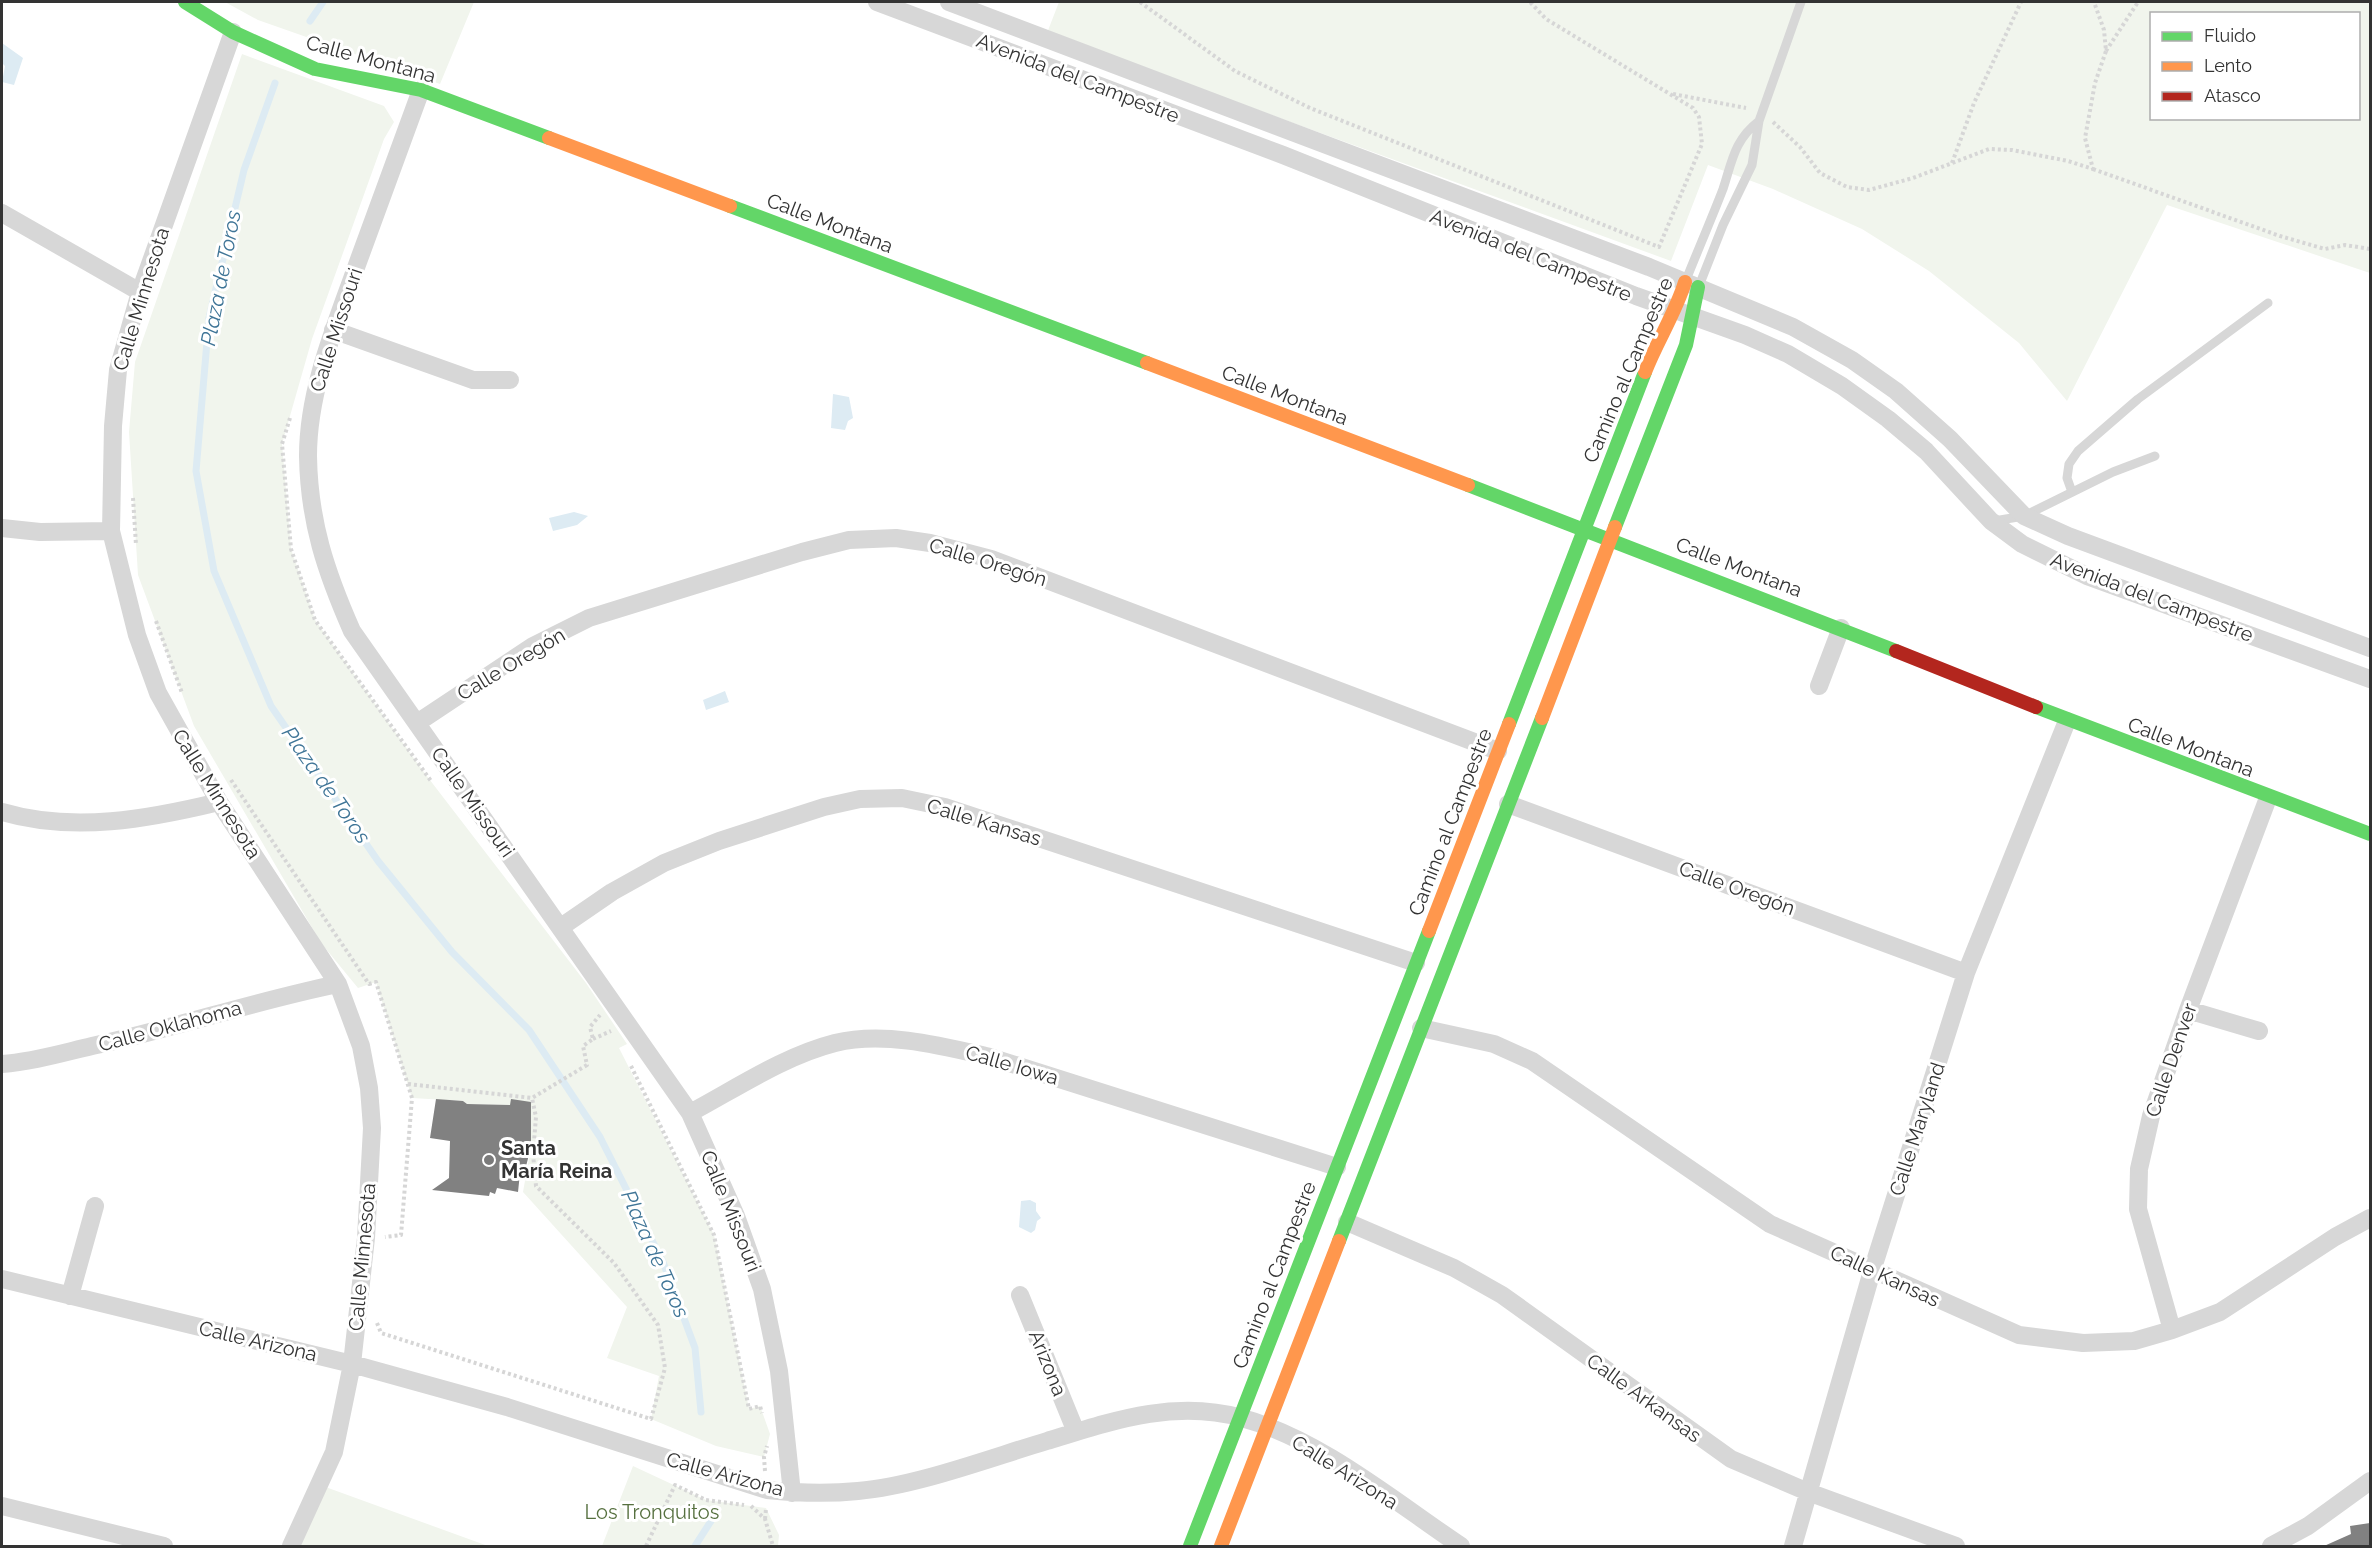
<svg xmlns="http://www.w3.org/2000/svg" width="2372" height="1548" viewBox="0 0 2372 1548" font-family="Raleway,sans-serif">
  <rect width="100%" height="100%" fill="#fff"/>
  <!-- green -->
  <path fill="#f1f5ed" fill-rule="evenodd" d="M225 2H474L440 84 258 20Z
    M1059 2H2370V273L2167 205 2067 401 2019 343 1929 271 1862 229 1773 189 1708 165 1671 261 1047 33ZM2152 14H2358V118H2152Z
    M242 54 384 106 394 122 384 139 312 339 282 444 291 549 315 620 423 771 586 983 627 1044 619 1048 714 1235 749 1409 760 1406 770 1434 764 1457 716 1446 651 1419 659 1376 607 1358 627 1307 523 1192 531 1147 530 1102 510 1105 467 1104 463 1101 412 1098 376 982 358 988 321 943 194 726 138 575 129 432 135 362Z
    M633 1466 706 1500 766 1508 779 1535 778 1546H602Z
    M320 1485 488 1546H283Z"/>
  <!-- water -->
  <path fill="#ddebf3" d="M2 43 23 58 14 85 2 82 5 66 2 63Z
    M833 394 849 397 853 418 848 421 845 430 831 428Z
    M574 512 588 516 577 525 553 531 549 518Z
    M725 691 729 702 706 710 703 700Z
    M1030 1200 1036 1203V1211L1041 1218 1037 1221 1035 1230 1031 1233 1019 1227 1021 1201Z"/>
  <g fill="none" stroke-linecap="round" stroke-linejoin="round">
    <!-- stream -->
    <path stroke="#ddebf3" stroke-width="7" d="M310 21 323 2
      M275 83 244 170 209 318 196 471 214 571 271 706 378 861 452 952 529 1030 600 1137 663 1262 695 1348 701 1412
      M695 1546 711 1521"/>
  </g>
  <!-- building -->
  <path fill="#818181" d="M436 1099 463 1101 467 1104 510 1105 511 1099 531 1102V1147L524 1174 520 1173 518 1192 497 1188 495 1194 490 1192 489 1196 432 1190 449 1178 450 1141 430 1138Z
    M2370 1523V1546H2324L2351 1534 2350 1526Z"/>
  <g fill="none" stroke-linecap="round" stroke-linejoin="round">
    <!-- path -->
    <path stroke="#d6d6d6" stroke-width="4" stroke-dasharray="3 3" stroke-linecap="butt" d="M1140 2 1235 71 1310 108 1659 247 1702 144 1699 117 1693 108 1546 19 1530 2
      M2106 51 2138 2
      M1673 94 1746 108
      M1773 122 1800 147 1820 173 1847 187 1869 190 1913 178 1989 149 2012 150 2068 161 2093 169 2085 138 2095 83 2106 51 2104 30 2094 2
      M1952 163 1974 103 2021 2
      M2093 169 2280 236 2325 249 2345 245 2370 249
      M290 418 282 444 291 549 315 620 431 781
      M133 498 136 545
      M156 621 182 693
      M231 780 369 984 376 982 412 1098 401 1235 385 1237
      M593 1039 611 1031
      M631 1066 714 1235 749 1409 760 1406 762 1413
      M408 1084 532 1098 587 1065 583 1046 593 1039 590 1027 600 1015
      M377 1323 381 1333 651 1419 665 1368 658 1325 614 1263 536 1186 533 1154 536 1117 532 1098
      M765 1471 764 1457 767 1446
      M751 1506 765 1519 773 1546
      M765 1519 766 1509
      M646 1546 675 1485 706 1500 744 1505"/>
    <!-- lane -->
    <path stroke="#d7d7d7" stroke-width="9" d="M1686 280C1698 250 1711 220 1723 189 1732 162 1734 140 1759 121
      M1699 286 1723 225 1752 165 1759 121 1801 2
      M2072 492 2067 478 2069 464 2078 451 2138 399 2268 303
      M1994 521 2024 516 2113 472 2155 456"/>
    <!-- street -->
    <path stroke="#d7d7d7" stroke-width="18" d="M877 2 1283 155 1636 296 1745 335 1788 354 1842 386 1888 419 1926 451 1991 521 2022 544 2087 576 2370 679
      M949 2 1649 267 1793 327 1852 360 1896 391 1950 439 2024 516 2068 536 2370 648
      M233 32 140 292 118 370 113 426 111 531 137 635 158 693 219 802 338 984 361 1046 369 1088 372 1128 366 1238 352 1364 334 1452 291 1546
      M421 90C400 148 379 205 358 262 336 324 308 389 308 456 309 522 326 572 352 631L690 1113 736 1216 762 1289 779 1371 792 1493
      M2 213 140 292
      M333 330 473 380H510
      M2 528 40 532 111 531
      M1819 686 1841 628
      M417 723 533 646 589 618 802 552 849 540 896 538 930 543 991 559 1498 751
      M1508 804 1966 973
      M2 812C73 833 149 819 219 802
      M561 927 612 892 664 863 719 841 824 807 860 799 902 798 945 807 1416 963
      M2188 1010 2259 1031
      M1421 1028 1494 1044 1532 1061 1770 1224 2019 1335 2083 1343 2134 1341 2172 1330 2220 1312 2335 1237 2370 1218
      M2 1064C32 1062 62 1053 92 1046 175 1028 255 1001 338 984
      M690 1113C737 1088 784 1056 835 1043 885 1031 942 1046 990 1057L1337 1167
      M1347 1222 1454 1268 1502 1295 1731 1459 1808 1492 1956 1546
      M2 1279 352 1364 507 1407 767 1490C797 1493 828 1494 858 1491 916 1486 990 1458 1047 1441 1112 1421 1174 1399 1242 1418 1320 1439 1395 1502 1461 1546
      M1020 1295 1076 1432
      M70 1296 95 1206
      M2172 1330 2138 1209 2139 1169 2151 1116 2188 1010 2268 798
      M2 1506 164 1546
      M1793 1546 1872 1271 1966 973 2067 721
      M2271 1546 2308 1526 2370 1481"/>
    <!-- fast -->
    <path stroke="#63d668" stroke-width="14" d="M185 2 233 32 315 69 421 90 549 138
      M730 206 1147 363
      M1468 485 1896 651
      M1615 527 1686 345 1698 287
      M2036 707 2370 834
      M1509 724 1645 372
      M1339 1241 1542 718
      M1190 1546 1429 931"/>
    <!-- slow -->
    <path stroke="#ff974d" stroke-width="14" d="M549 138 730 206
      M1147 363 1468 485
      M1645 372C1657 341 1675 314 1685 282
      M1542 718 1615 527
      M1429 931 1509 724
      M1221 1546 1339 1241"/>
    <!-- jam -->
    <path stroke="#b3261e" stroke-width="14" d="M1896 651 2036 707"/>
  </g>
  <!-- markers -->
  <circle fill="#7a7a7a" stroke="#fff" stroke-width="2" cx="489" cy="1160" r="6"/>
  <g text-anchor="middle" stroke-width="6" stroke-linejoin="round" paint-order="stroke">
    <!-- street labels -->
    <g font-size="20" fill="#333" stroke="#fff">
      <text transform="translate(371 59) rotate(15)" y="7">Calle Montana</text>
      <text transform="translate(1078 78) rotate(21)" y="7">Avenida del Campestre</text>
      <text transform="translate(830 223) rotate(21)" y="7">Calle Montana</text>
      <text transform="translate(1531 255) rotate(22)" y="7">Avenida del Campestre</text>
      <text transform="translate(141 299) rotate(-73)" y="7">Calle Minnesota</text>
      <text transform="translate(336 330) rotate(-72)" y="7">Calle Missouri</text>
      <text transform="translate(1628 370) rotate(-67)" y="7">Camino al Campestre</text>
      <text transform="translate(1285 395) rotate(21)" y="7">Calle Montana</text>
      <text transform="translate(988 562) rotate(17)" y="7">Calle Oregón</text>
      <text transform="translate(1739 567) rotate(21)" y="7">Calle Montana</text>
      <text transform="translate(2152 597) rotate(21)" y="7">Avenida del Campestre</text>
      <text transform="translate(511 664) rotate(-31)" y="7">Calle Oregón</text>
      <text transform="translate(2191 747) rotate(21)" y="7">Calle Montana</text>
      <text transform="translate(217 794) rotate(58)" y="7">Calle Minnesota</text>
      <text transform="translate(473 802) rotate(55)" y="7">Calle Missouri</text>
      <text transform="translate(984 822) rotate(17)" y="7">Calle Kansas</text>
      <text transform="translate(1450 822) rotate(-69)" y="7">Camino al Campestre</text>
      <text transform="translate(1737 888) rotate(20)" y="7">Calle Oregón</text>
      <text transform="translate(170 1026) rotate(-15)" y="7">Calle Oklahoma</text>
      <text transform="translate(2171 1060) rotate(-71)" y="7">Calle Denver</text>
      <text transform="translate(1012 1065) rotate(16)" y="7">Calle Iowa</text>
      <text transform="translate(1917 1129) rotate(-72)" y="7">Calle Maryland</text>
      <text transform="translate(731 1211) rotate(68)" y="7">Calle Missouri</text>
      <text transform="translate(362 1257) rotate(-85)" y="7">Calle Minnesota</text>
      <text transform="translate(1274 1275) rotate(-69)" y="7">Camino al Campestre</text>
      <text transform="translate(1885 1276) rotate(25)" y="7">Calle Kansas</text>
      <text transform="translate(258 1341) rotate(13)" y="7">Calle Arizona</text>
      <text transform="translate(1048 1363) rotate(68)" y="7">Arizona</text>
      <text transform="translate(1644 1398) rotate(36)" y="7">Calle Arkansas</text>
      <text transform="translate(1345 1472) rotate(32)" y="7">Calle Arizona</text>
      <text transform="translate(725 1474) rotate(15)" y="7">Calle Arizona</text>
    </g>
    <!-- poi labels -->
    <g font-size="20" font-weight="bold" fill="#333" stroke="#fff" text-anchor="start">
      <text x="501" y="1155">Santa<tspan x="501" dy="23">María Reina</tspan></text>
    </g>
    <!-- park labels -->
    <g font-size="20" fill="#56703f" stroke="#fff">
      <text x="652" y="1519">Los Tronquitos</text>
    </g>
    <!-- water labels -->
    <g font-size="21" font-style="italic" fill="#3f7597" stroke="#fff">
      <text transform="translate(221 278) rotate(-79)" y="7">Plaza de Toros</text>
      <text transform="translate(326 785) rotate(55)" y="7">Plaza de Toros</text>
      <text transform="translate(655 1254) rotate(66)" y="7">Plaza de Toros</text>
    </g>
  </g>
  <!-- border -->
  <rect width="2372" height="1548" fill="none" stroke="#333333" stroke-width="6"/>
  <!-- legend -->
  <rect x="2150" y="12" width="210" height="108" fill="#ffffff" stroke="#adadad" stroke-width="1.5"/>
  <rect x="2162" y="32" width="30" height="9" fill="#63d668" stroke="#adadad" stroke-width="1.5"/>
  <text x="2204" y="42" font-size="18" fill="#333333">Fluido</text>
  <rect x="2162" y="62" width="30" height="9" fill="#ff974d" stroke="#adadad" stroke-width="1.5"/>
  <text x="2204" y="72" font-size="18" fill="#333333">Lento</text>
  <rect x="2162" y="92" width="30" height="9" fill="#b3261e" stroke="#adadad" stroke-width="1.5"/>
  <text x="2204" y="102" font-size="18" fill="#333333">Atasco</text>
</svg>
